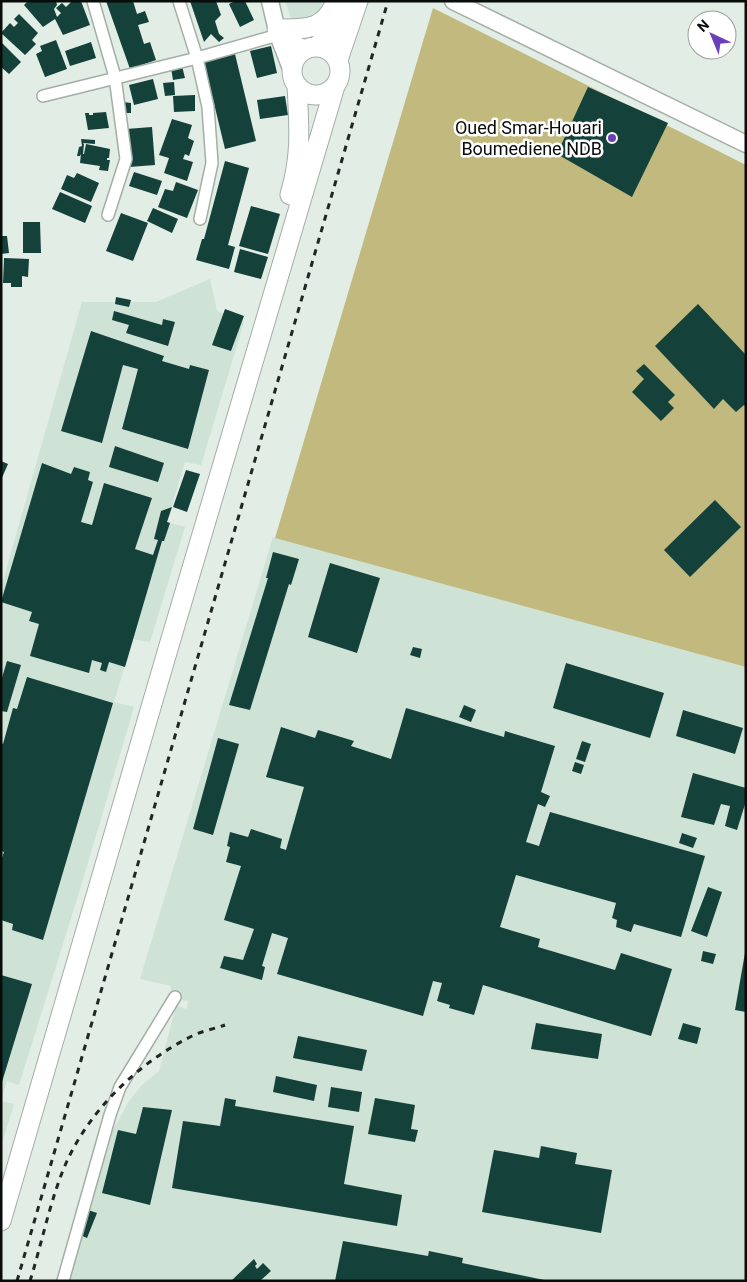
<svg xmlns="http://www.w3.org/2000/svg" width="747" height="1282" viewBox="0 0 747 1282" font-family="Roboto,sans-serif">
  <rect width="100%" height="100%" fill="#e1ede5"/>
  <!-- built -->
  <path fill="#cfe2d6" d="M285 1H323L318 17 293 24Z
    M210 279 217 311 244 322 201 465 185 462 167 522 185 527 150 642 133 639 114 702 134 707 82 883 19 1085 7 1081 1 1100V588L82 302H156Z
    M273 537 746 667V1281H68L111 1134 129 1101 142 1085 159 1071 176 1006 187 1009 188 1001 170 997 171 986 140 979Z
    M1 1101 14 1104 1 1146Z"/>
  <!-- green -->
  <path fill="#c1b97e" d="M433 8 746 165V667L275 538Z"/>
  <!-- building -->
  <path fill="#15413b" d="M28 1H56L57 5 54 9 57 17 61 13 56 8 62 3 66 7 72 1H81L90 25 63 35 55 19 43 27 24 5Z
    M106 1H133L137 14 145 11 149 22 138 25 144 44 150 42 156 60 130 69Z
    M190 1H216L221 15 215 21 219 34 224 38 219 42 211 34 204 42Z
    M235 1H245L254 20 240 27 229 4Z
    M19 14 38 33 32 40 36 44 25 55 1 33 10 23 14 27 18 23 14 19Z
    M56 40 67 69 45 77 36 54 42 51 40 46Z
    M1 42 21 62 9 74 1 67Z
    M91 42 96 58 70 66 65 51Z
    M271 46 277 73 257 78 250 51Z
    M235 54 256 141 225 149 204 62Z
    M182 66 185 78 173 80 171 68Z
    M153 79 158 99 134 105 129 85Z
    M174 82 175 95 165 96 163 83Z
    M588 87 668 123 632 197 557 154Z
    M195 95V111L174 112 173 96Z
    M285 96 288 115 260 119 257 100Z
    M123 102 131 103V113H122Z
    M106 112 109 128 88 130 85 113H89V115H93V113Z
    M172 119 192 125 188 138 194 141 189 156 185 154 183 159 193 162 187 181 164 173 169 158 159 155Z
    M152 127 155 165 129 167 126 129Z
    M81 139 95 140V144L83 143 84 144 83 154H81L80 156H77L79 147 82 146Z
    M86 144 110 149 109 158H107V160H110L108 171 99 170 100 166 80 163 81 154H84Z
    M225 161 249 168 228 245 235 247 229 269 196 260 202 239H204Z
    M134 172 162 181 157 195 129 186Z
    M77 173 99 183 91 202 61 189 67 175 74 178Z
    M176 182 198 190 187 218 158 207 165 189 173 191Z
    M60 192 92 206 85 223 52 209Z
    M251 206 280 214 268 254 239 246Z
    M153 208 178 219 172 233 147 221Z
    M121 213 148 223 133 261 106 251Z
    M23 222H40L41 253H23Z
    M1 236H7L9 253 1 254Z
    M240 249 268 257 261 279 234 272Z
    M4 258 29 259 28 277 22 276V287H11V283H3Z
    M116 297 131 300 129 307 115 304Z
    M698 304 746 355V407L744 405 736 412 723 399 714 409 655 346Z
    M225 309 244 316 231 351 212 345Z
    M114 311 162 325 163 319 175 322 168 346 126 333 129 325 112 320Z
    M91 331 164 356 162 361 189 369 190 365 209 370 188 449 122 429 138 369 123 365 102 443 61 431Z
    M644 364 675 395 668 402 674 408 661 421 632 392 644 379 636 371Z
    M115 446 164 463 158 482 109 467Z
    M1 461 8 464 1 480Z
    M42 463 71 474 74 467 90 472 88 480 93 482 81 522 92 525 104 483 152 498 135 549 153 555 158 540 154 539 161 511 172 507 167 522 170 523 164 541H162L125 667 109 662 106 672 100 670 102 663 92 660 89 673 30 656 39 624 29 621 32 612 1 602Z
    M186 470 200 474 187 512 173 507Z
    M715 500 741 527 690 577 664 550Z
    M273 552 299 559 291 585 289 584 250 710 229 705 268 578H266Z
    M330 563 380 578 357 653 308 637Z
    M413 647 422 649 420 658 410 655Z
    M7 661 21 665 7 712 1 711V681Z
    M566 663 664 693 650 738 553 708Z
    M27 677 113 703 43 940 12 930 13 924 1 920V860L4 852 1 851V743L3 744 13 708 17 709Z
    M464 705 476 710 471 722 459 717Z
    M406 708 504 737 505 731 555 746 541 792 550 796 545 807 538 804 526 842 539 846 550 812 705 856 681 937 634 924 631 932 616 927 617 920 612 918 616 903 516 875 500 927 540 939 538 947 615 970 621 953 672 969 651 1036 483 985 474 1015 449 1008 450 1005 437 1001 442 983 433 981 423 1016 277 974 288 938 272 933 262 966 265 967 262 980 220 968 224 956 243 960 254 929 224 920 241 866 226 862 230 847 227 846 230 832 248 837 251 829 282 839 280 848 286 850 304 787 266 777 281 727 315 738 318 730 354 741 351 746 391 759Z
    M683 710 743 728 735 754 676 736Z
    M218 738 239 744 213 835 193 829Z
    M582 741 591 744 585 762 576 759Z
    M575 762 584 765 581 774 572 771Z
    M693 773 746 788V801L737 830 725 826 730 806 721 804 714 825 681 817Z
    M682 833 697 838 693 848 679 843Z
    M708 887 722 892 707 937 691 931Z
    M703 951 716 954 713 964 701 961Z
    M745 953H746V1012L735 1010Z
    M1 975 32 984 2 1082H1Z
    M536 1023 602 1034 598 1059 531 1049Z
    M683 1023 701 1028 697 1044 678 1039Z
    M298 1036 367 1050 362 1071 293 1058Z
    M276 1076 317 1085 314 1101 273 1092Z
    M331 1087 362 1092 359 1112 328 1107Z
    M225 1098 236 1100 235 1106 354 1126 344 1184 402 1195 397 1226 172 1188 183 1121 220 1126Z
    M375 1098 415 1105 411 1129 418 1130 415 1142 368 1134Z
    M143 1107 172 1110 150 1205 102 1193 118 1130 136 1134Z
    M541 1146 577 1153 575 1164 612 1170 601 1233 482 1212 494 1150 539 1158Z
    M88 1210 97 1213 87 1238 78 1234Z
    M343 1241 428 1256 429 1251 463 1258 462 1263 549 1281H335Z
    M254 1259 257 1264 255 1266 257 1269 263 1263 271 1271 260 1281H231Z"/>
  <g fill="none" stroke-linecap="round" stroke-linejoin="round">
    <defs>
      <path id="minor" d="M93 1 115 77 126 159 108 215
        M179 1 197 58 208 107 212 163 200 219
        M43 96 197 58 278 35
        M63 1281 110 1115 120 1087 175 997"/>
      <path id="secondary" d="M270 1 278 35 292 71
        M453 1 746 144
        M278 35 305 49"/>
      <path id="primary" d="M277 29C306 29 324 31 336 1
        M292 71a24 24 0 1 1 48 0a24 24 0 1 1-48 0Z
        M316 47C329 35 341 25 346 7
        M338 60 358 1
        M290 195C302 154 299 127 297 85
        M1 1221 168 649 335 86"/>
    </defs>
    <!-- minor casing -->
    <use href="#minor" stroke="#a3aea7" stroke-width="14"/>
    <!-- secondary casing -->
    <use href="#secondary" stroke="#a3aea7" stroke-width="19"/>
    <!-- primary casing -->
    <use href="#primary" stroke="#a3aea7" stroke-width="21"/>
    <!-- minor -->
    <use href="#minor" stroke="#fff" stroke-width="11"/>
    <!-- secondary -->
    <use href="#secondary" stroke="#fff" stroke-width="16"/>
    <!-- primary -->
    <use href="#primary" stroke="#fff" stroke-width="19"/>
    <!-- rail -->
    <path stroke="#212622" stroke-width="3" stroke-dasharray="6 6" stroke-linecap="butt" d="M17 1281 388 1
      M30 1281C42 1243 51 1196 67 1161 92 1107 140 1062 192 1036 202 1031 214 1029 225 1025"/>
  </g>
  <!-- markers -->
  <circle fill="#6a40b9" stroke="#fff" stroke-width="2" cx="612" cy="138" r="5"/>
  <g text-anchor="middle" stroke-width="5" stroke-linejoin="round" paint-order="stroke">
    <!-- poi labels -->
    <g font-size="18" fill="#090d0a" stroke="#fff" text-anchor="end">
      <text x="602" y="134">Oued Smar-Houari<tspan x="602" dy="21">Boumediene NDB</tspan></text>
    </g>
  </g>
  <!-- border -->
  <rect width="747" height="1282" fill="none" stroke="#090d0a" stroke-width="5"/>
  <!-- north arrow -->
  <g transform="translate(712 35) rotate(316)"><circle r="24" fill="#ffffff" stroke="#9d9e9d"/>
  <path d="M0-4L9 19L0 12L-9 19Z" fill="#6a40b9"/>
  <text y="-8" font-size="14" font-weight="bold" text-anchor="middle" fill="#090d0a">N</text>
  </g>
</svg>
